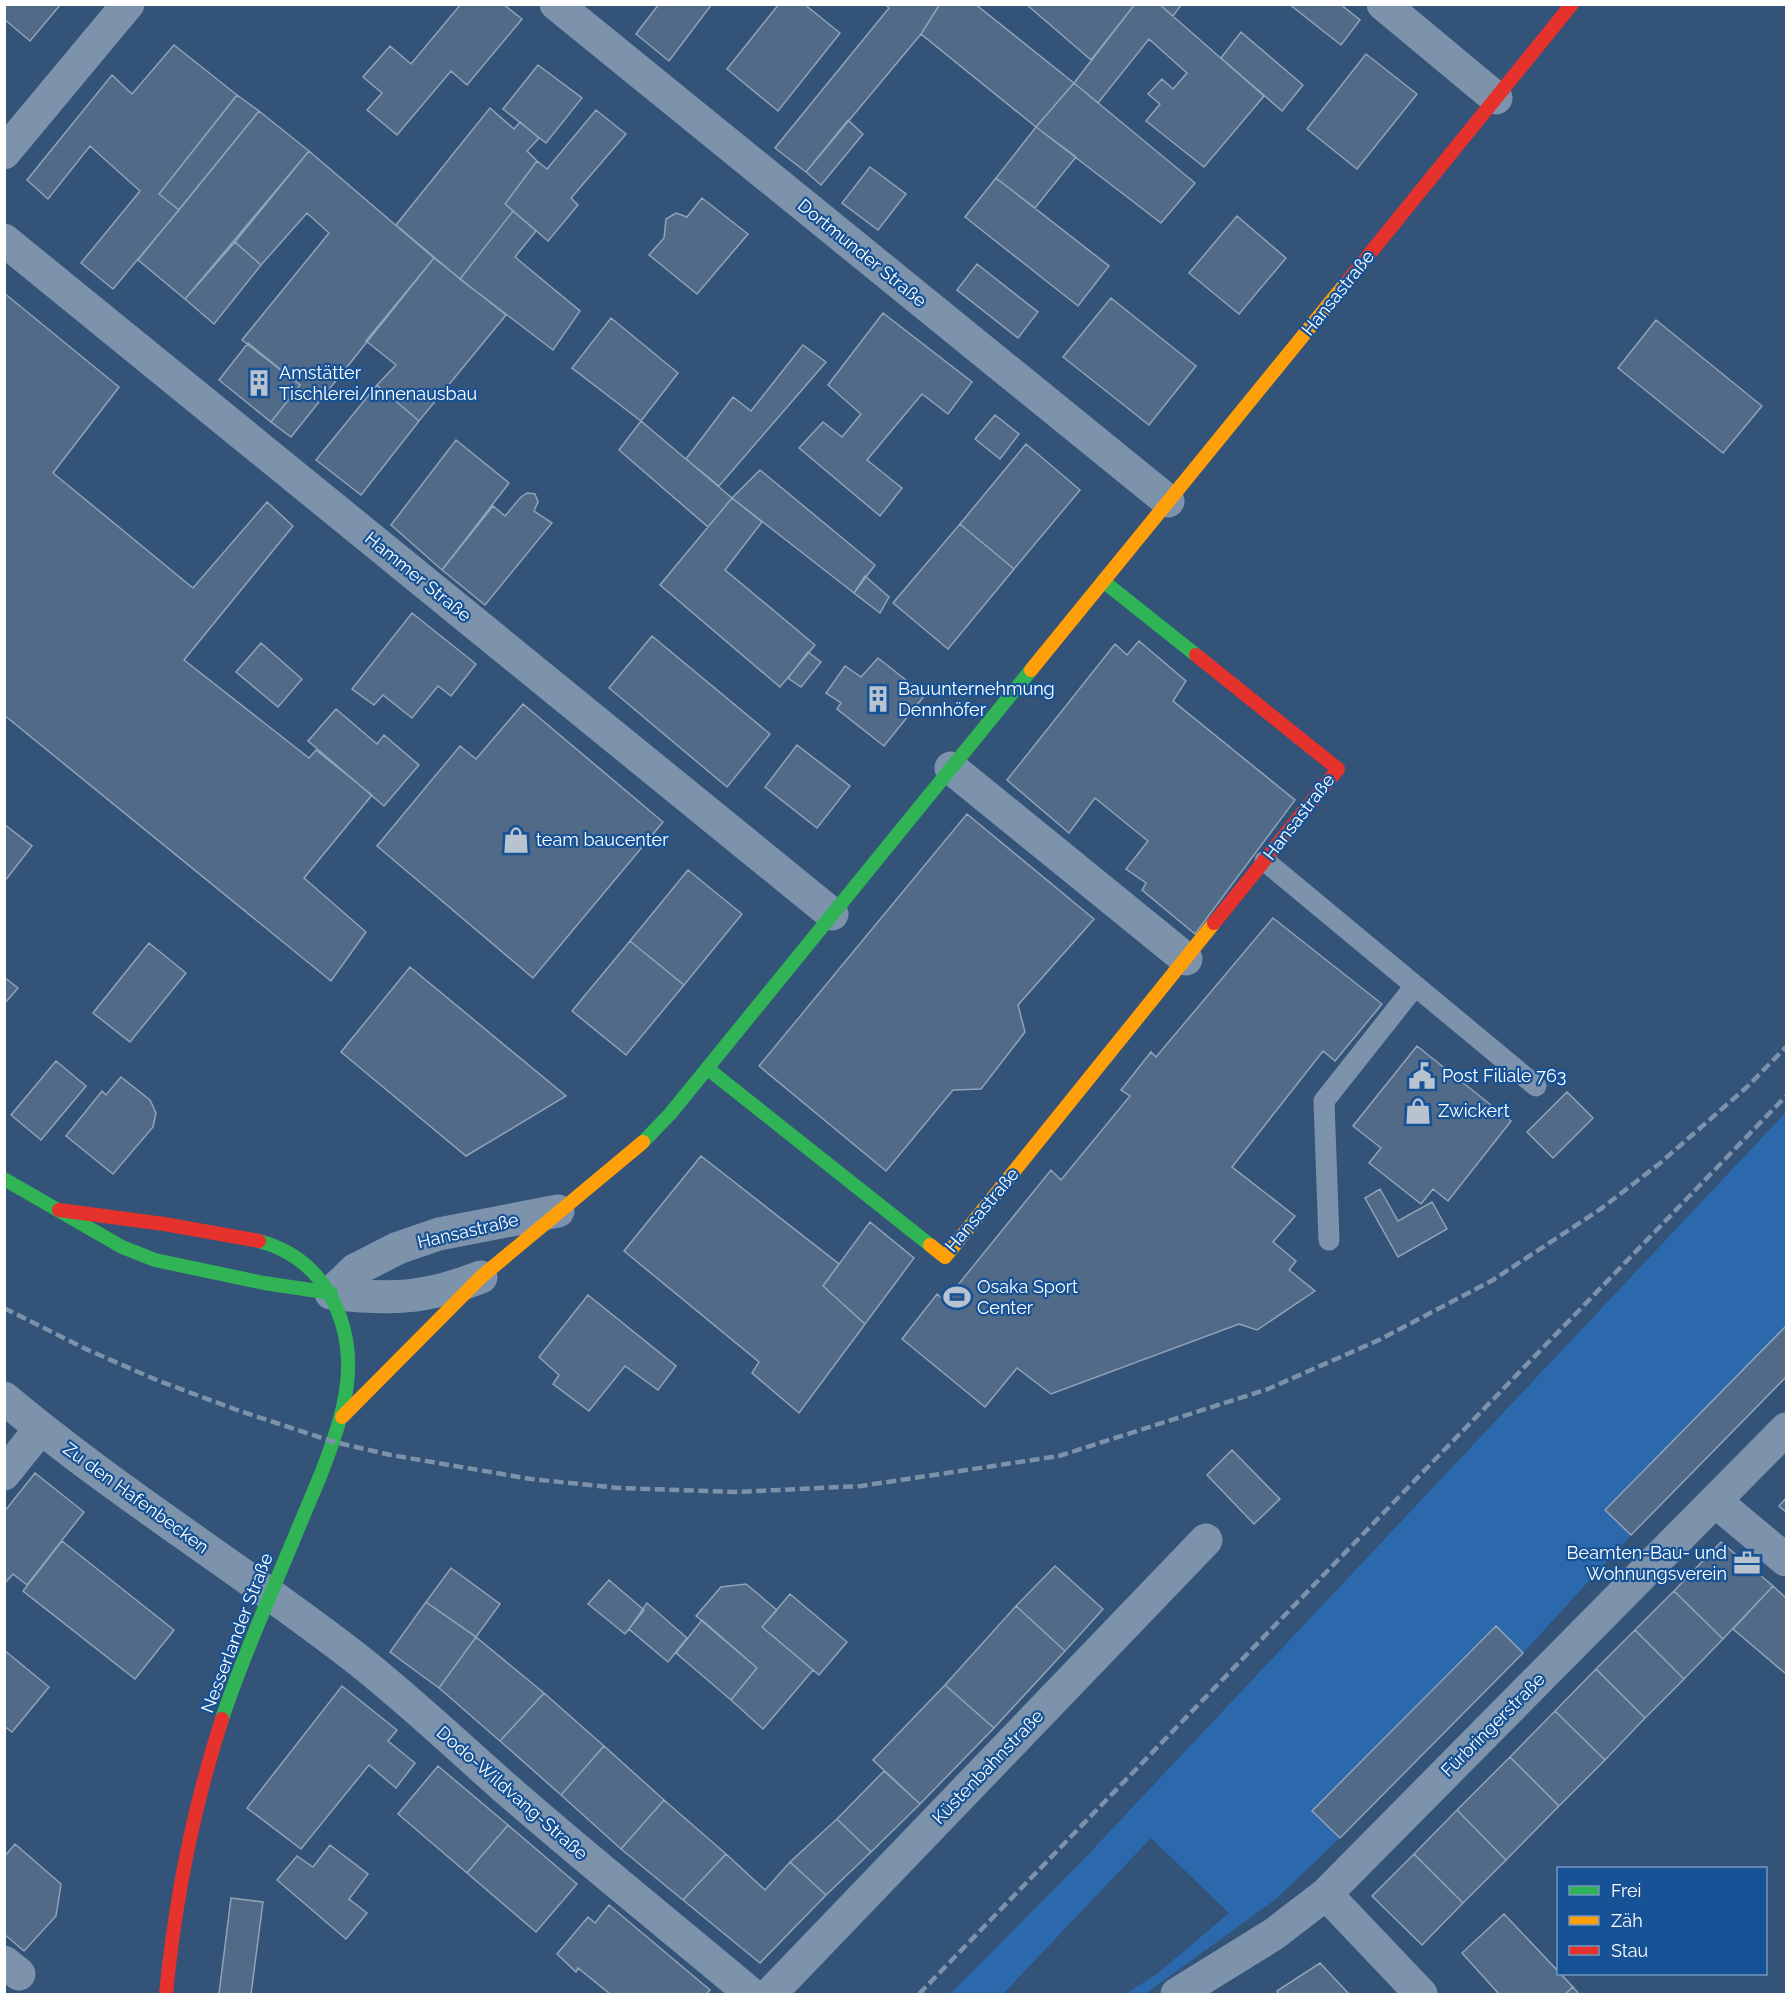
<svg xmlns="http://www.w3.org/2000/svg" width="1791" height="1999" viewBox="0 0 1791 1999" font-family="Raleway,sans-serif">
  <rect width="100%" height="100%" fill="#335378"/>
  <!-- grass -->
  <path fill="#2b69ac" d="M1786 1112V1326L1605 1510 1631 1535 1523 1653 1495 1626 1313 1811 1340 1838 1276 1899 1145 1994H1126L1158 1973 1229 1913 1151 1838 1003 1994H950L1082 1861Z"/>
  <!-- building -->
  <path fill="#506a87" stroke="#91a3b8" stroke-width="1.5" d="M4 4H61L30 41 4 19Z
    M461 4H503L522 19 467 85 451 71 397 135 367 110 382 93 363 77 390 46 411 64Z
    M659 4H712L669 61 636 34Z
    M779 4H804L840 33 778 111 727 69Z
    M885 4H940L921 34 806 172 775 148 889 8Z
    M940 4H975L1074 83 1036 127 921 34Z
    M1026 4H1135L1091 60Z
    M1135 4H1159L1264 96 1204 167 1146 121 1160 104 1148 94 1162 79 1173 89 1187 73 1149 39 1098 103 1074 83Z
    M1159 4H1182L1173 16Z
    M1289 4H1340L1360 20 1341 45Z
    M1241 32 1303 85 1282 111 1221 58Z
    M174 45 237 95 159 194 179 210 113 289 81 263 140 191 90 146 48 199 27 180 112 75 132 94Z
    M1366 54 1417 94 1357 169 1307 129Z
    M538 65 582 98 546 143 503 109Z
    M1074 83 1195 183 1161 223 1036 127Z
    M237 95 259 111 179 210 159 194Z
    M490 108 514 129 520 122 539 138 527 151 537 161 505 204 513 211 460 279 396 225Z
    M596 110 626 134 571 198 578 205 548 241 505 204 537 161 547 169Z
    M259 111 309 151 185 299 138 260Z
    M848 120 863 134 821 185 806 172Z
    M1036 127 1076 157 1035 208 996 178Z
    M309 151 434 258 291 437 271 422 300 385 242 340 329 233 307 213 261 265 235 242Z
    M870 167 906 194 878 230 842 203Z
    M996 178 1109 266 1078 306 965 217Z
    M702 198 748 234 697 294 649 255 664 238 666 219 676 213 687 217Z
    M513 211 536 231 515 257 580 311 553 350 460 279Z
    M1237 216 1286 258 1239 314 1189 273Z
    M235 242 261 265 214 324 185 299Z
    M434 258 506 315 419 421 377 385 396 365 366 341Z
    M977 264 1038 312 1018 338 957 290Z
    M4 293 119 387 53 473 193 588 267 502 293 526 184 660 309 758 316 750 372 795 304 878 366 932 331 981 4 715Z
    M1111 298 1196 366 1149 425 1063 357Z
    M883 313 972 382 948 414 922 394 867 460 902 488 880 516 799 448 823 422 842 437 861 414 828 385Z
    M611 318 678 373 641 421 572 368Z
    M1656 320 1762 406 1723 453 1618 368Z
    M248 343 300 385 271 422 219 380Z
    M803 345 826 362 719 486 686 459 733 397 751 411Z
    M377 385 419 421 361 495 316 460Z
    M995 415 1019 434 1000 459 975 439Z
    M641 421 732 498 708 527 619 450Z
    M456 440 509 483 442 570 391 525Z
    M1026 444 1080 490 1014 569 960 524Z
    M760 470 875 565 854 593 732 498Z
    M527 493 535 494 538 502 534 511 552 523 485 605 442 570 493 506 505 516 521 497Z
    M732 498 762 522 725 570 815 645 780 687 660 585Z
    M960 524 1014 569 948 649 893 603Z
    M865 576 889 597 880 613 854 593Z
    M412 613 476 664 451 696 438 686 412 718 383 695 374 705 352 689Z
    M652 636 770 734 727 787 609 688Z
    M1139 641 1186 681 1173 701 1295 800 1195 934 1142 890 1146 883 1126 869 1148 841 1095 798 1069 833 1007 780 1115 644 1127 655Z
    M261 643 302 679 278 707 236 672Z
    M808 652 821 662 801 687 788 678Z
    M878 658 925 695 884 746 837 709 841 703 826 693 845 666 861 677Z
    M523 704 663 822 533 978 377 846 460 746 476 759Z
    M336 709 377 744 384 735 419 765 384 806 308 741Z
    M797 745 850 786 817 828 765 787Z
    M967 814 1094 919 1018 1005 1025 1032 981 1089 953 1090 886 1171 759 1066Z
    M4 824 32 846 4 882Z
    M688 870 742 914 684 985 630 941Z
    M1273 918 1382 1004 1335 1061 1323 1051 1232 1167 1295 1216 1273 1242 1296 1261 1289 1270 1315 1291 1257 1330 1239 1324 1051 1394 1017 1368 985 1407 902 1339 937 1294 945 1301 1051 1170 1061 1180 1130 1096 1121 1090 1151 1052 1156 1057Z
    M630 941 684 985 626 1055 572 1011Z
    M149 943 186 973 130 1042 93 1013Z
    M410 967 566 1096 466 1156 341 1052Z
    M4 977 18 988 4 1004Z
    M1417 1046 1511 1121 1448 1201 1433 1189 1421 1204 1369 1163 1381 1148 1353 1126Z
    M56 1061 86 1086 41 1140 11 1115Z
    M121 1077 150 1100 156 1113 153 1127 113 1174 66 1136 102 1091 106 1095Z
    M1567 1092 1593 1118 1553 1158 1527 1132Z
    M701 1156 839 1264 823 1286 865 1324 799 1413 752 1373 759 1362 624 1251Z
    M1380 1189 1398 1221 1432 1202 1447 1229 1398 1257 1365 1198Z
    M870 1222 914 1258 865 1324 823 1286Z
    M588 1295 676 1366 658 1390 625 1366 589 1411 553 1384 559 1375 539 1357Z
    M1786 1326V1377L1631 1535 1605 1510Z
    M1232 1450 1280 1499 1254 1524 1207 1475Z
    M35 1473 84 1512 27 1585 13 1574 4 1584V1512Z
    M1786 1498V1512L1779 1506Z
    M62 1541 174 1630 135 1679 23 1591Z
    M1721 1542 1773 1586 1723 1639 1674 1591Z
    M1055 1566 1103 1609 1065 1651 1016 1606Z
    M451 1568 500 1604 476 1637 426 1602Z
    M609 1580 644 1610 625 1634 588 1604Z
    M746 1584 777 1610 762 1627 813 1670 763 1729 731 1700 757 1668 696 1616 721 1587Z
    M1773 1586 1786 1598V1674L1733 1629Z
    M1674 1591 1723 1639 1684 1679 1635 1630Z
    M790 1594 847 1642 819 1675 762 1627Z
    M426 1602 476 1637 439 1688 390 1652Z
    M647 1603 687 1638 668 1662 629 1629Z
    M1016 1606 1065 1651 994 1728 945 1685Z
    M702 1620 757 1668 731 1700 676 1653Z
    M1496 1626 1523 1653 1340 1838 1312 1811Z
    M1635 1630 1684 1679 1645 1718 1596 1669Z
    M476 1637 544 1693 500 1741 439 1688Z
    M4 1650 49 1687 12 1732 4 1726Z
    M1596 1669 1645 1718 1605 1760 1555 1711Z
    M945 1685 994 1728 920 1804 873 1760Z
    M342 1686 397 1730 388 1741 415 1763 396 1788 369 1765 301 1849 247 1808Z
    M544 1693 604 1746 561 1795 500 1741Z
    M1555 1711 1605 1760 1559 1806 1510 1757Z
    M604 1746 664 1800 621 1849 561 1795Z
    M1510 1757 1559 1806 1506 1860 1457 1810Z
    M438 1766 508 1825 467 1873 398 1814Z
    M884 1771 920 1804 871 1852 837 1819Z
    M664 1800 726 1854 683 1900 621 1849Z
    M1457 1810 1506 1860 1463 1903 1414 1854Z
    M837 1819 871 1852 826 1895 790 1862Z
    M508 1825 577 1884 536 1932 467 1873Z
    M15 1844 61 1884 56 1916 24 1951 4 1934V1857Z
    M330 1845 368 1874 349 1899 367 1913 346 1939 277 1880 297 1856 313 1867Z
    M726 1854 765 1890 790 1862 826 1895 760 1963 683 1900Z
    M1414 1854 1463 1903 1422 1945 1372 1896Z
    M231 1898 263 1902 251 1994H219Z
    M609 1905 710 1990 706 1994H610L578 1968 576 1972 557 1954 588 1917 595 1923Z
    M1504 1914 1573 1987 1565 1994H1499L1462 1953Z
    M1320 1963 1349 1994H1279L1277 1991Z
    M1573 1987 1579 1994H1565Z"/>
  <g fill="none" stroke-linecap="round" stroke-linejoin="round">
    <!-- lane -->
    <path stroke="#7c93ab" stroke-width="21" d="M1265 861 1536 1086
      M1329 1240 1324 1101 1415 986"/>
    <!-- street -->
    <path stroke="#7c93ab" stroke-width="33" d="M556 4 1168 501
      M1383 4 1496 98
      M4 153 128 4
      M4 240 832 914
      M951 768 1186 959
      M331 1293 355 1270 398 1248 439 1234 558 1211
      M331 1293C391 1300 424 1299 481 1277
      M4 1398C115 1491 238 1567 352 1655 405 1696 454 1743 504 1787 585 1858 669 1925 751 1994
      M4 1474 41 1428
      M1715 1501 1786 1560
      M1326 1894 1421 1994
      M4 1962 19 1974
      M770 1994 1206 1540
      M1177 1994 1274 1934 1326 1894 1786 1429"/>
    <!-- fast -->
    <path stroke="#30b455" stroke-width="14" d="M1103 581 1196 655
      M708 1069 930 1245
      M643 1142 670 1114 1031 670
      M4 1179 122 1247 155 1260 264 1283 331 1293
      M222 1719C239 1667 261 1617 282 1567 295 1536 308 1505 321 1474 344 1414 364 1356 330 1295 314 1267 289 1249 259 1241"/>
    <!-- slow -->
    <path stroke="#ff9f0a" stroke-width="14" d="M1031 670 1346 283
      M930 1245 945 1257 1214 923
      M342 1417 481 1277 643 1142"/>
    <!-- jam -->
    <path stroke="#e5322d" stroke-width="14" d="M1346 283 1572 4
      M1196 655 1338 769 1214 923
      M59 1210 164 1224 259 1241
      M166 1994C175 1900 193 1809 222 1719"/>
    <!-- rail -->
    <path stroke="#7d92aa" stroke-width="4.5" stroke-dasharray="10 4.5" stroke-linecap="butt" d="M4 1308 88 1350 159 1381 237 1410 334 1442 391 1455 531 1479 618 1488 737 1492 861 1486 1059 1456 1268 1389 1379 1340 1493 1280 1602 1208 1659 1164 1747 1087 1786 1047
      M919 1994 1786 1096"/>
  </g>
  <!-- icons -->
  <defs>
    <symbol id="building-bare" viewBox="-9 -9 18 18"><path d="M-4-6H4V6H1V3H-1V6H-4ZM-2.5-4.3h1.7v1.8h-1.7ZM.8-4.3h1.7v1.8H.8ZM-2.5-1h1.7V.8h-1.7ZM.8-1h1.7V.8H.8Z" fill="#b8c3d0" stroke="#165295" stroke-width="2.5" paint-order="stroke"/></symbol>
    <symbol id="shop-bare" viewBox="-9 -9 18 18"><path d="M-5-2.5h2.3a2.7 3.5 0 0 1 5.4 0H5L5.5 6h-11ZM-1.5-2.5h3a1.5 2.3 0 0 0-3 0Z" fill="#b8c3d0" stroke="#165295" stroke-width="2.5" paint-order="stroke"/></symbol>
    <symbol id="civic-bare" viewBox="-9 -9 18 18"><path d="M-.6-6.5H3V-4.5H.6V-3L4-1V1h2V6H-6V1h2V-1L-.6-3ZM-1.2 2.5V6h2.4V2.5Z" fill="#b8c3d0" stroke="#165295" stroke-width="2.5" paint-order="stroke"/></symbol>
    <symbol id="stadium-bare" viewBox="-9 -9 18 18"><path d="M0-5a6.5 5 0 1 0 0 10a6.5 5 0 1 0 0-10ZM-3.5-1.8h7v3.6h-7Z" fill="#b8c3d0" stroke="#165295" stroke-width="2.5" paint-order="stroke"/></symbol>
    <symbol id="office-bare" viewBox="-9 -9 18 18"><path d="M-6-3h4V-5.5h4V-3h4V5H-6ZM-1-4.5V-3h2v-1.5ZM-6 0V1H6V0Z" fill="#b8c3d0" stroke="#165295" stroke-width="2.5" paint-order="stroke"/></symbol>
  </defs>
  <g fill-rule="evenodd">
    <use href="#building-bare" x="240" y="364" width="38" height="38"/>
    <use href="#building-bare" x="859" y="680" width="38" height="38"/>
    <use href="#shop-bare" x="497" y="821" width="38" height="38"/>
    <use href="#civic-bare" x="1403" y="1057" width="38" height="38"/>
    <use href="#shop-bare" x="1399" y="1092" width="38" height="38"/>
    <use href="#stadium-bare" x="938" y="1278" width="38" height="38"/>
    <use href="#office-bare" x="1728" y="1544" width="38" height="38"/>
  </g>
  <g text-anchor="middle" stroke-width="4.5" stroke-linejoin="round" paint-order="stroke">
    <!-- street labels -->
    <g font-size="18" fill="#fff" stroke="#165295">
      <text transform="translate(862 253) rotate(39)" y="6">Dortmunder Straße</text>
      <text transform="translate(1338 293) rotate(-51)" y="6">Hansastraße</text>
      <text transform="translate(418 577) rotate(39)" y="6">Hammer Straße</text>
      <text transform="translate(1299 817) rotate(-52)" y="6">Hansastraße</text>
      <text transform="translate(982 1210) rotate(-50)" y="6">Hansastraße</text>
      <text transform="translate(468 1231) rotate(-13)" y="6">Hansastraße</text>
      <text transform="translate(136 1498) rotate(36)" y="6">Zu den Hafenbecken</text>
      <text transform="translate(237 1633) rotate(-69)" y="6">Nesserlander Straße</text>
      <text transform="translate(1493 1725) rotate(-45)" y="6">Fürbringerstraße</text>
      <text transform="translate(988 1767) rotate(-46)" y="6">Küstenbahnstraße</text>
      <text transform="translate(512 1793) rotate(41)" y="6">Dodo-Wildvang-Straße</text>
    </g>
    <!-- poi labels -->
    <g font-size="18" fill="#fff" stroke="#165295" text-anchor="start">
      <text x="279" y="379">Amstätter<tspan x="279" dy="21">Tischlerei/Innenausbau</tspan></text>
      <text x="898" y="695">Bauunternehmung<tspan x="898" dy="21">Dennhöfer</tspan></text>
      <text x="536" y="846">team baucenter</text>
      <text x="1442" y="1082">Post Filiale 763</text>
      <text x="1438" y="1117">Zwickert</text>
      <text x="977" y="1293">Osaka Sport<tspan x="977" dy="21">Center</tspan></text>
      <text x="1727" y="1559" text-anchor="end">Beamten-Bau- und<tspan x="1727" dy="21">Wohnungsverein</tspan></text>
    </g>
  </g>
  <!-- border -->
  <rect width="1791" height="1999" fill="none" stroke="#ffffff" stroke-width="12"/>
  <!-- legend -->
  <rect x="1557" y="1867" width="210" height="108" fill="#165295" stroke="#7397bf" stroke-width="1.5"/>
  <rect x="1569" y="1886" width="30" height="9" fill="#30b455" stroke="#7397bf" stroke-width="1.5"/>
  <text x="1611" y="1897" font-size="18" fill="#ffffff">Frei</text>
  <rect x="1569" y="1916" width="30" height="9" fill="#ff9f0a" stroke="#7397bf" stroke-width="1.5"/>
  <text x="1611" y="1927" font-size="18" fill="#ffffff">Zäh</text>
  <rect x="1569" y="1946" width="30" height="9" fill="#e5322d" stroke="#7397bf" stroke-width="1.5"/>
  <text x="1611" y="1957" font-size="18" fill="#ffffff">Stau</text>
</svg>
